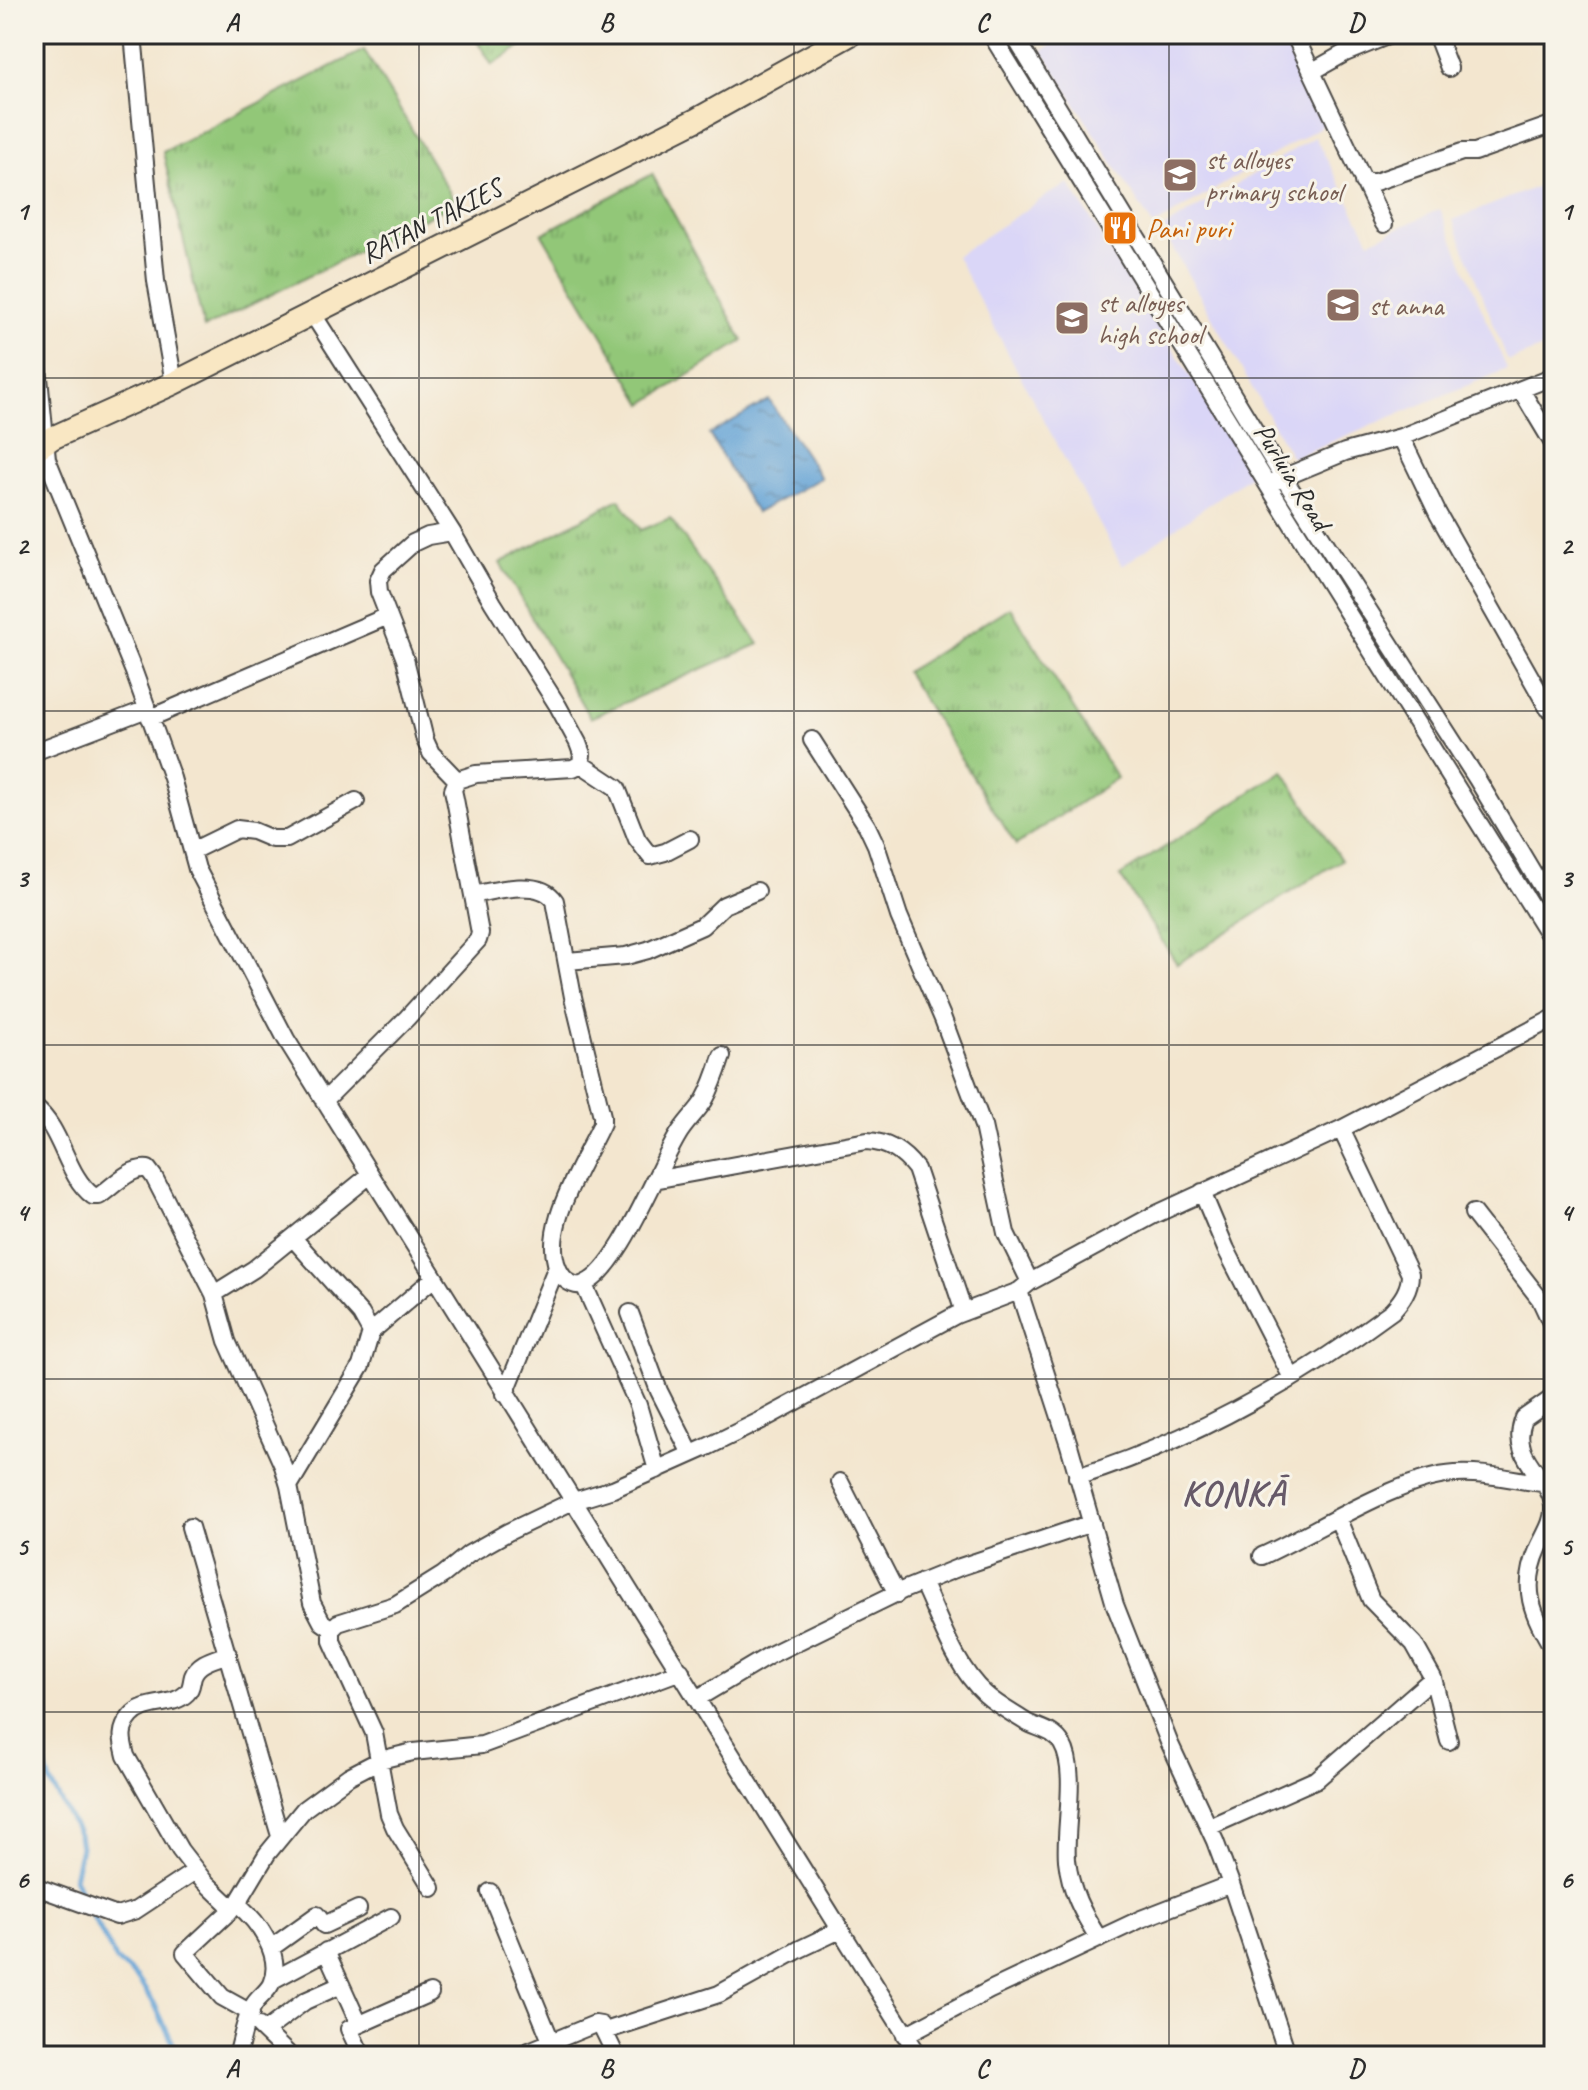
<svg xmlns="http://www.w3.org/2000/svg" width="1588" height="2090" viewBox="0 0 1588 2090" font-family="Caveat,sans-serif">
  <defs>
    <pattern id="park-tufts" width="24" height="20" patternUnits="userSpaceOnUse" patternTransform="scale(2)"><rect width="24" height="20" fill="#92c778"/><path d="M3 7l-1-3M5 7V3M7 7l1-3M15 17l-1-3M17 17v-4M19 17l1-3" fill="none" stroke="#77a263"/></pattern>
    <pattern id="water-ripples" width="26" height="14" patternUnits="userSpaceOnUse" patternTransform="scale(2)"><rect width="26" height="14" fill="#64a3d6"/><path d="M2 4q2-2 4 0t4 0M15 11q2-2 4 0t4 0" fill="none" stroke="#5385ae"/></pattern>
  </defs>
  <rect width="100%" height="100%" fill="#f7f3e8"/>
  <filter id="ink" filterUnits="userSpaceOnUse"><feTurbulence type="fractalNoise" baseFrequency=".0125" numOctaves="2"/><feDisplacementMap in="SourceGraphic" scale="16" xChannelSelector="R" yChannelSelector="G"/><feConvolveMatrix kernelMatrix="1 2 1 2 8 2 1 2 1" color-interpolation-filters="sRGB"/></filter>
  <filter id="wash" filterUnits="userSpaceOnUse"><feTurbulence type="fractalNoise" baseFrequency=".006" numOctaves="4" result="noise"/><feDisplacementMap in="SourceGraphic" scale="32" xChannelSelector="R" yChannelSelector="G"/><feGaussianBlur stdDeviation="1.8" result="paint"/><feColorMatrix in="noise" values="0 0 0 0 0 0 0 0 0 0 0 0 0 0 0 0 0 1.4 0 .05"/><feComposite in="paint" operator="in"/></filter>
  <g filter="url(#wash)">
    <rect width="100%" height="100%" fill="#f3e6cf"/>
    <!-- built -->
    <path fill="#dad6f7" d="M1069 34H1282L1327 123 1153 226 1042 51Z
      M1315 137 1370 241 1440 209 1507 369 1292 458 1162 229Z
      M1554 180V344L1508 361 1453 220Z
      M1069 184 1252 474 1122 566 956 256 1049 194Z"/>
    <!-- park -->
    <path fill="url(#park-tufts)" stroke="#5e7952" stroke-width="2" d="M473 34H540L492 65Z
      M364 50 456 203 204 328 163 152Z
      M652 174 743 341 643 404 542 234Z
      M619 499 641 530 670 518 759 644 590 718 500 563Z
      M1010 607 1117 778 1016 845 906 672Z
      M1283 771 1341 860 1177 964 1120 876Z"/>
    <!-- water -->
    <path fill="url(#water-ripples)" stroke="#486780" stroke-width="2" d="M769 400 821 478 756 513 709 434Z"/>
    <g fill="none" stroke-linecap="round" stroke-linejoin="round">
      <!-- stream -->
      <path stroke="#64a3d6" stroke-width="5" d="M34 1731 50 1782 79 1835 81 1847 74 1878 83 1898
        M89 1910 117 1961 137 1978 154 2003 179 2056"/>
    </g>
  </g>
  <g filter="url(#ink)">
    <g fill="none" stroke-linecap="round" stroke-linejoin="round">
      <defs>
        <path id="street" d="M133 34 156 281 174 383
          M991 34 1282 508 1554 943
          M1013 34 1283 477 1477 779 1554 908
          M1294 34 1384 224
          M1436 34 1449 68
          M1313 71 1345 53 1392 34
          M1363 182H1375L1462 152H1475L1554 124
          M34 263 37 357 47 459 134 672 172 778 197 869 286 1039 919 2056
          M312 313 452 532 493 603 558 706 578 743 582 754 581 764 573 768 476 774 457 780 453 790 455 799 480 933 478 940 407 1018 324 1101
          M1521 390 1554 445
          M1401 437 1438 514 1548 708
          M1275 481 1345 452 1401 437 1554 376
          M452 532 428 536 413 543 383 570 378 581 379 592 405 659 425 740 431 753 457 780
          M150 718 388 616
          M812 740 867 826 876 845 899 916 943 1019 983 1126 1006 1233 1030 1282
          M34 752 147 709
          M581 764 617 788 637 839 650 856 665 852 690 839
          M192 851 237 829 253 831 272 839H287L356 801
          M473 895C495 890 541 878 555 901L573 997 602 1116V1123C585 1161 533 1237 563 1277 567 1282 577 1288 584 1284 619 1270 657 1169 678 1135 685 1123 696 1113 704 1101 712 1087 717 1072 722 1056
          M567 961 626 956 648 950 702 926 724 905 757 891
          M34 1107C63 1129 65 1175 93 1196H99C114 1186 129 1167 148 1169L154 1177 214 1294 227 1341 283 1466 289 1486 312 1603 322 1622 332 1629
          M654 1180 867 1141C888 1142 904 1153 916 1169L964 1312
          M1202 1192 1226 1249 1292 1378
          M1473 1213 1540 1299 1554 1329
          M584 1285 638 1405 657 1470
          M214 1294 254 1269 370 1175
          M630 1313 659 1391 691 1454
          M371 1332 434 1278
          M505 1394 557 1266
          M1554 1397 1524 1418C1507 1460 1552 1476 1553 1507 1554 1521 1545 1534 1539 1547 1520 1589 1532 1613 1554 1650
          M1077 1477C1192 1441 1296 1382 1392 1311 1402 1300 1410 1289 1410 1274L1341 1129
          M840 1482 897 1594
          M289 1486 361 1366 371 1332 361 1314 293 1238
          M1338 1519 1371 1600 1414 1644 1433 1678 1449 1741
          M190 1527 280 1836
          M1262 1556C1316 1532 1399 1477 1455 1474 1484 1472 1514 1480 1542 1483
          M922 1582C940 1619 954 1666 985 1694 997 1705 1012 1713 1026 1722 1039 1729 1054 1730 1062 1744 1078 1771 1064 1828 1067 1860 1070 1890 1083 1914 1099 1939
          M228 1654C215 1659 198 1662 193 1676 191 1683 192 1688 187 1693 172 1708 146 1699 131 1716 119 1730 122 1740 126 1756L180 1850 204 1881 229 1905 237 1904C258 1921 284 1956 271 1984 267 1992 260 1996 255 2003 245 2017 242 2040 237 2056
          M698 1698 770 1655 903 1590 960 1567 1092 1523
          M1209 1827 1317 1779 1433 1678
          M1231 1884 1288 2056
          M34 1886 117 1916 136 1910 195 1871
          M432 1888 395 1828 389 1814 374 1733 332 1641V1629L338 1623 395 1605 443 1575 469 1554 508 1532 571 1502 613 1489 705 1448 762 1420 956 1315 1019 1291 1030 1282 1152 1216 1341 1129 1554 1018
          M490 1892 551 2041
          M237 1904 267 1854 304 1809 349 1776 380 1760 413 1752 482 1745 681 1671
          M229 1905 230 1911 185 1953 222 1997 251 2013
          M271 1948 317 1915 324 1925 358 1909
          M326 1951 359 2024
          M273 1980 391 1917
          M259 2026 287 2053
          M265 2031 305 2001 341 1985
          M605 2031 719 1994 800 1949 840 1930
          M905 2035 990 1990 1141 1919 1231 1884 1215 1841 1169 1742 1115 1605 1069 1445 1019 1291
          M34 2039 48 2056
          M362 2056 349 2029 430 1993
          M517 2056 595 2024 601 2025 616 2056"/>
        <path id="secondary" d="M34 450 52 438 174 383 696 120 851 34"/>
      </defs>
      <!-- street casing -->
      <use href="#street" stroke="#494744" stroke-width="20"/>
      <!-- secondary casing -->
      <use href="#secondary" stroke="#494744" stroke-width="26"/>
      <!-- street -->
      <use href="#street" stroke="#fff" stroke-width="16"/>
      <!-- secondary -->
      <use href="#secondary" stroke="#f9e7c3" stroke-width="22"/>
    </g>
  </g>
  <!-- grid -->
  <path fill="none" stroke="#2b2b2b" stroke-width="2" stroke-opacity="0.55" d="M419 34V2056M794 34V2056M1169 34V2056M34 378H1554M34 711H1554M34 1045H1554M34 1379H1554M34 1712H1554"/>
  <!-- icons -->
  <defs>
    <symbol id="school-square" viewBox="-11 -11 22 22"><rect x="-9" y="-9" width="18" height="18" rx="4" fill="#8d6e63" stroke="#f7f3e8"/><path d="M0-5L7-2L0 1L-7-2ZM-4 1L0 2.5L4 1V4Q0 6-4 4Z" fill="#fff"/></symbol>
    <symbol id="restaurant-square" viewBox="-11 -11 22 22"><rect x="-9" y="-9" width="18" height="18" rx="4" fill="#e8710a" stroke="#f7f3e8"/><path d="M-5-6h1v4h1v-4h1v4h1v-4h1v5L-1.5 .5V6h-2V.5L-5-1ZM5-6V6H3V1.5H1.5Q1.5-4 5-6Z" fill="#fff"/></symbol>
  </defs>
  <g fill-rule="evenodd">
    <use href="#school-square" x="1160" y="155" width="40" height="40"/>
    <use href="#restaurant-square" x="1100" y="208" width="40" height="40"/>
    <use href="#school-square" x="1323" y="285" width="40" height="40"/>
    <use href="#school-square" x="1052" y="298" width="40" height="40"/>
  </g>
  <g text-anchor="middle" stroke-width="6" stroke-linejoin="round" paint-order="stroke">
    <!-- education labels -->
    <g font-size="28" fill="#785e54" stroke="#f7f3e8" text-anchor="start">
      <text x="1206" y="169">st alloyes<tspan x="1206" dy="32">primary school</tspan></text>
      <text x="1098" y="312">st alloyes<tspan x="1098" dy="32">high school</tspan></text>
      <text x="1369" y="315">st anna</text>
    </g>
    <!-- street labels -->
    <g font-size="28" fill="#2b2b2b" stroke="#f7f3e8">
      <text transform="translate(431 220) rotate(-27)" y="10">RATAN TAKIES</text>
      <text transform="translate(1293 476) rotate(58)" y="10">Purluia Road</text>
    </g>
    <!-- food labels -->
    <g font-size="28" fill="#c56008" stroke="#f7f3e8" text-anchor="start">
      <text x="1146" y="238">Pani puri</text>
    </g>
    <!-- district labels -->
    <g font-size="36" font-weight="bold" letter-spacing="2" fill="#675a69" stroke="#f7f3e8">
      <text x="1234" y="1505">KONKĀ</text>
    </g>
  </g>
  <!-- margin -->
  <rect width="1588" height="2090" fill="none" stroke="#f7f3e8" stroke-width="88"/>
  <rect x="44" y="44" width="1500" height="2002" fill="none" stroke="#2b2b2b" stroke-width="3"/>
  <g font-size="26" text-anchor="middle" font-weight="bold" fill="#2b2b2b">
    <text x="232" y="31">A</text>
    <text x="606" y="31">B</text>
    <text x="982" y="31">C</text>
    <text x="1356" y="31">D</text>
    <text x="22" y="220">1</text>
    <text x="1566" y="220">1</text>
    <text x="22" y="554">2</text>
    <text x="1566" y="554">2</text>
    <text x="22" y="887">3</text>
    <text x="1566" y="887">3</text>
    <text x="22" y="1221">4</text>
    <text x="1566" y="1221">4</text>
    <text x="22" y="1555">5</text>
    <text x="1566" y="1555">5</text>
    <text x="22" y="1888">6</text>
    <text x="1566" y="1888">6</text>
    <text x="232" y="2077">A</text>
    <text x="606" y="2077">B</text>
    <text x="982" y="2077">C</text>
    <text x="1356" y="2077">D</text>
  </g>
</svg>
